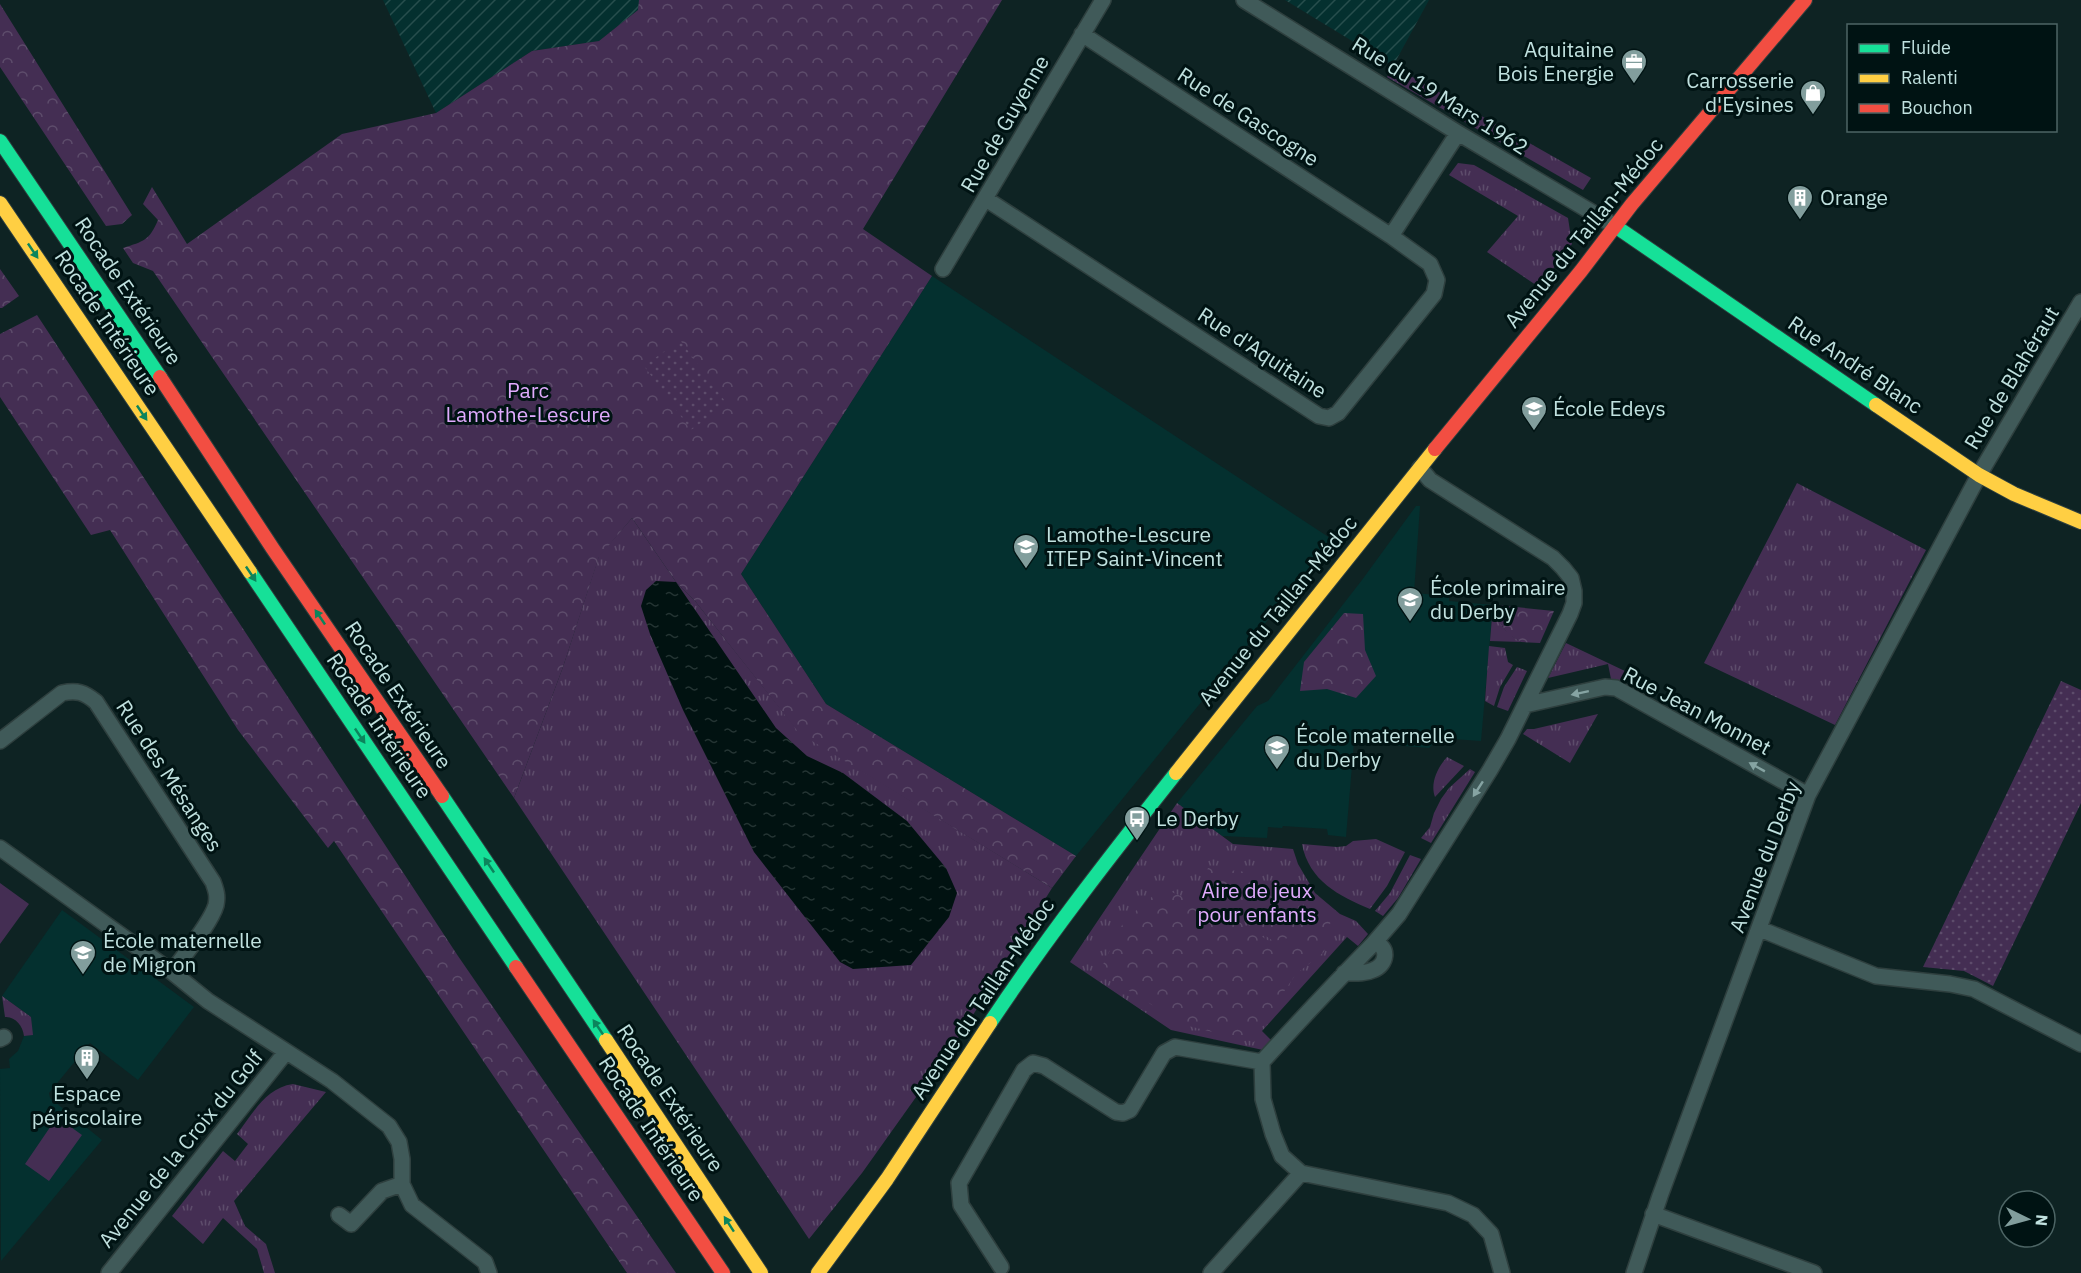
<svg xmlns="http://www.w3.org/2000/svg" width="2081" height="1273" viewBox="0 0 2081 1273" font-family="'IBM Plex Sans',sans-serif">
  <defs>
    <pattern id="industrial-furrows" width="10" height="10" patternUnits="userSpaceOnUse" patternTransform="scale(1.5)"><rect width="10" height="10" fill="#04302f"/><path d="M-1 1l2-2M0 10L10 0M9 11l2-2" fill="none" stroke="#274e4d"/></pattern>
    <pattern id="grass-tufts" width="24" height="20" patternUnits="userSpaceOnUse" patternTransform="scale(1.5)"><rect width="24" height="20" fill="#442e53"/><path d="M3 7l-1-3M5 7V3M7 7l1-3M15 17l-1-3M17 17v-4M19 17l1-3" fill="none" stroke="#5d4c6b"/></pattern>
    <pattern id="forest-crowns" width="20" height="18" patternUnits="userSpaceOnUse" patternTransform="scale(1.5)"><rect width="20" height="18" fill="#442e53"/><path d="M2 6a3 3 0 1 1 6 0M12 15a3 3 0 1 1 6 0" fill="none" stroke="#5d4c6b"/></pattern>
    <pattern id="garden-dots" width="8" height="8" patternUnits="userSpaceOnUse" patternTransform="scale(1.5)"><rect width="8" height="8" fill="#442e53"/><path d="M2 2h.1M6 6h.1" fill="none" stroke="#5d4c6b" stroke-width="1.8" stroke-linecap="round"/></pattern>
    <pattern id="water-ripples" width="26" height="14" patternUnits="userSpaceOnUse" patternTransform="scale(1.5)"><rect width="26" height="14" fill="#011211"/><path d="M2 4q2-2 4 0t4 0M15 11q2-2 4 0t4 0" fill="none" stroke="#243433"/></pattern>
  </defs>
  <rect width="100%" height="100%" fill="#0e2323"/>
  <!-- built -->
  <path fill="#04302f" d="M932 276 1333 540 1076 856 826 704 741 574Z
    M1416 506H1420L1414 593 1449 596V601L1493 605 1481 741 1438 738 1429 748 1354 742 1346 837 1328 835 1327 829 1283 826 1282 828 1268 827 1267 838 1222 836 1177 803 1257 706 1268 701 1362 580Z
    M62 910 194 1007 138 1080 90 1043 49 1093 50 1098 102 1140 1 1261 0 1069 10 1068 9 1059 18 1051 24 1036 32 1035 31 1017 2 996Z"/>
  <!-- industrial -->
  <path fill="url(#industrial-furrows)" d="M383 0H641L638 10 599 41 532 51 436 113Z
    M1285 0H1429L1393 66Z"/>
  <!-- grass -->
  <path fill="url(#grass-tufts)" d="M1393 66 1591 178 1583 190 1387 77Z
    M1458 163 1474 165 1568 218 1572 244 1539 287 1487 252 1518 216 1449 175Z
    M1797 483 1926 550 1835 725 1704 663Z
    M632 518 676 582 695 601 799 732 1052 888 963 1031 862 1173 809 1239 514 798 563 667 599 556Z
    M1493 605H1496C1498 625 1504 631 1521 642L1490 641Z
    M1566 643 1627 672 1621 685 1611 679 1608 664 1548 678Z
    M1489 646 1505 648 1508 662 1513 665 1500 687 1494 706 1485 701Z
    M1517 667 1527 671 1508 711 1497 707 1504 687Z
    M1598 714 1570 763 1523 734 1527 729H1534Z
    M1447 757 1464 766 1435 797C1430 784 1437 768 1447 757Z
    M1470 769 1475 772 1431 843 1421 838 1430 827 1434 813 1441 799 1449 788Z
    M1177 803 1233 844 1293 849 1298 864 1315 893 1340 914 1356 921 1368 934 1358 946 1347 937 1262 1031 1272 1041 1263 1050 1171 1030 1070 962Z
    M1376 839 1405 852 1387 886 1370 909C1339 896 1309 881 1302 844L1337 847 1346 846 1353 841Z
    M1410 855 1421 859 1398 898 1383 916 1375 911 1390 893Z
    M2 996 31 1017 33 1035 24 1036C23 1026 15 1016 5 1017Z
    M293 1084 326 1092 234 1201 245 1226 266 1244 275 1273H264L257 1249 223 1218 203 1244 172 1216 223 1151 235 1161 248 1144 237 1134C253 1114 265 1088 293 1084Z"/>
  <!-- forest -->
  <path fill="url(#forest-crowns)" d="M639 0H1002L863 229 932 276 741 574 826 704 1076 856 1052 888 799 733 695 601 676 582 632 518 599 557 563 667 514 798 153 271 133 263 123 248C144 241 149 241 158 220L143 204 152 187 187 244 342 134 436 113 532 51 599 41 638 10Z
    M0 4 132 215 122 224 106 226 0 67Z
    M0 269 19 296 2 308H0Z
    M37 315 458 956 676 1273H627L334 841 328 848 238 730 110 530 91 535 0 397V334Z
    M1496 605 1554 611 1540 643 1521 642 1508 634 1498 620Z
    M1344 613 1363 614 1365 650 1376 676 1356 698 1327 689 1300 691 1304 662Z
    M1208 868 1247 872 1275 887 1294 906 1297 924 1286 939 1273 941 1234 914 1195 898Z
    M1162 888 1233 918 1275 945 1295 939 1303 917 1304 903 1332 915 1324 952 1296 974 1270 1012 1254 1042 1176 1023 1141 997 1098 975 1124 921Z"/>
  <!-- garden -->
  <path fill="url(#garden-dots)" d="M680 340 727 404 691 430 644 366Z
    M2061 681 2081 690V803L1993 986 1964 971 1923 967Z"/>
  <!-- pitch -->
  <path fill="#442e53" d="M0 883 29 904 0 944Z
    M57 1117 82 1135 49 1181 25 1164Z"/>
  <!-- water -->
  <path fill="url(#water-ripples)" d="M656 581 676 582 776 728 807 756 843 773 907 821 946 868 957 893 949 917 911 965 853 969 840 962 754 852 683 710 650 634 641 606 646 590Z"/>
  <g fill="none" stroke-linecap="round" stroke-linejoin="round">
    <defs>
      <path id="street" d="M1244 0 1458 133 1615 226
        M1082 34 1391 236
        M986 199 1319 416 1329 418 1338 413 1434 294 1437 280 1430 264 1391 236 1458 133
        M943 269 1103 0
        M1525 705 1605 687 1616 688 1808 795
        M0 741 62 693C77 690 84 692 96 702L213 882C216 890 218 896 216 905 211 923 184 955 172 972
        M0 848 172 972 208 1001 332 1081 389 1126 399 1142 402 1159V1184L412 1205 485 1262 489 1273
        M1760 929 1876 976 1950 984 1974 989 2081 1044
        M1374 943 1399 914 1490 770 1508 739 1570 614 1574 603V591L1571 578 1563 568 1553 558 1430 480 1420 468
        M0 1039 4 1037
        M1301 1173 1282 1156 1273 1134 1263 1099 1262 1062C1299 1021 1336 982 1374 943 1390 946 1387 965 1373 970 1365 974 1354 973 1344 973
        M1301 1173 1448 1203 1473 1215 1491 1234 1502 1273
        M1653 1214 1814 1273
        M339 1215 351 1224 382 1191 402 1184
        M1001 1267 961 1205 959 1183 1024 1070 1033 1063 1044 1066 1116 1112 1123 1113 1130 1110 1164 1053 1175 1047 1262 1062
        M109 1273 286 1052
        M1211 1273 1301 1173
        M1634 1273 1660 1196 1808 795 1979 475 2081 302"/>
      <path id="fast" d="M0 141 160 377
        M1615 226 1876 405
        M250 572 516 967
        M442 796 606 1040
        M990 1023C1047 937 1111 855 1176 773"/>
      <path id="slow" d="M0 203 250 572
        M1876 405 1979 475 2014 494 2081 522
        M1176 773 1435 449
        M606 1040 761 1273
        M818 1273 887 1179 990 1023"/>
      <path id="jam" d="M160 377 273 549 442 796
        M1435 449 1581 271 1632 204 1805 0
        M516 967 723 1273"/>
    </defs>
    <!-- street casing -->
    <use href="#street" stroke="#2e3f3e" stroke-width="18"/>
    <!-- fast casing -->
    <use href="#fast" stroke="#2e3f3e" stroke-width="16"/>
    <!-- slow casing -->
    <use href="#slow" stroke="#2e3f3e" stroke-width="16"/>
    <!-- jam casing -->
    <use href="#jam" stroke="#2e3f3e" stroke-width="16"/>
    <!-- street -->
    <use href="#street" stroke="#405a59" stroke-width="15"/>
    <!-- fast -->
    <use href="#fast" stroke="#16e098" stroke-width="14"/>
    <!-- slow -->
    <use href="#slow" stroke="#ffcf43" stroke-width="14"/>
    <!-- jam -->
    <use href="#jam" stroke="#f24e42" stroke-width="14"/>
  </g>
  <!-- one-way arrows -->
  <defs><path id="oneway-solid" d="M-6-.8H1V-3.2L6.5 0L1 3.2V.8H-6Z" transform="scale(1.5)"/></defs>
  <g fill="#0c845c">
    <use href="#oneway-solid" transform="translate(33 251) rotate(56)"/>
    <use href="#oneway-solid" transform="translate(142 413) rotate(56)"/>
    <use href="#oneway-solid" transform="translate(251 574) rotate(56)"/>
    <use href="#oneway-solid" transform="translate(320 617) rotate(-124)"/>
    <use href="#oneway-solid" transform="translate(360 736) rotate(56)"/>
    <use href="#oneway-solid" transform="translate(489 865) rotate(-124)"/>
    <use href="#oneway-solid" transform="translate(598 1027) rotate(-124)"/>
    <use href="#oneway-solid" transform="translate(729 1224) rotate(-123)"/>
  </g>
  <g fill="#86a4a3">
    <use href="#oneway-solid" transform="translate(1580 693) rotate(168)"/>
    <use href="#oneway-solid" transform="translate(1757 767) rotate(-151)"/>
    <use href="#oneway-solid" transform="translate(1478 789) rotate(123)"/>
  </g>
  <!-- icons -->
  <defs>
    <symbol id="office-pin" viewBox="-11 -11 22 30"><path d="M0 17L-7.5 6A9.5 9.5 0 1 1 7.5 6Z" fill="#829e9d" stroke="#001313"/><path d="M-6-3h4V-5.5h4V-3h4V5H-6ZM-1-4.5V-3h2v-1.5ZM-6 0V1H6V0Z" fill="#fff"/></symbol>
    <symbol id="shop-pin" viewBox="-11 -11 22 30"><path d="M0 17L-7.5 6A9.5 9.5 0 1 1 7.5 6Z" fill="#829e9d" stroke="#001313"/><path d="M-5-2.5h2.3a2.7 3.5 0 0 1 5.4 0H5L5.5 6h-11ZM-1.5-2.5h3a1.5 2.3 0 0 0-3 0Z" fill="#fff"/></symbol>
    <symbol id="building-pin" viewBox="-11 -11 22 30"><path d="M0 17L-7.5 6A9.5 9.5 0 1 1 7.5 6Z" fill="#829e9d" stroke="#001313"/><path d="M-4-6H4V6H1V3H-1V6H-4ZM-2.5-4.3h1.7v1.8h-1.7ZM.8-4.3h1.7v1.8H.8ZM-2.5-1h1.7V.8h-1.7ZM.8-1h1.7V.8H.8Z" fill="#fff"/></symbol>
    <symbol id="school-pin" viewBox="-11 -11 22 30"><path d="M0 17L-7.5 6A9.5 9.5 0 1 1 7.5 6Z" fill="#829e9d" stroke="#001313"/><path d="M0-5L7-2L0 1L-7-2ZM-4 1L0 2.5L4 1V4Q0 6-4 4Z" fill="#fff"/></symbol>
    <symbol id="bus-pin" viewBox="-11 -11 22 30"><path d="M0 17L-7.5 6A9.5 9.5 0 1 1 7.5 6Z" fill="#829e9d" stroke="#001313"/><path d="M-5-6H5V4H4V6H2V4H-2V6H-4V4H-5ZM-3.5-4V0h7V-4ZM-3.5 1.2v1.5H-2V1.2ZM2 1.2v1.5H3.5V1.2Z" fill="#fff"/></symbol>
  </defs>
  <g fill-rule="evenodd">
    <use href="#office-pin" x="1619" y="47" width="30" height="40"/>
    <use href="#shop-pin" x="1798" y="78" width="30" height="40"/>
    <use href="#building-pin" x="1785" y="183" width="30" height="40"/>
    <use href="#school-pin" x="1519" y="394" width="30" height="40"/>
    <use href="#school-pin" x="1011" y="532" width="30" height="40"/>
    <use href="#school-pin" x="1395" y="585" width="30" height="40"/>
    <use href="#school-pin" x="1262" y="733" width="30" height="40"/>
    <use href="#bus-pin" x="1122" y="804" width="30" height="40"/>
    <use href="#school-pin" x="68" y="938" width="30" height="40"/>
    <use href="#building-pin" x="72" y="1043" width="30" height="40"/>
  </g>
  <g text-anchor="middle" stroke-width="6" stroke-linejoin="round" paint-order="stroke">
    <!-- poi labels -->
    <g font-size="21" fill="#c0e1df" stroke="#001313" text-anchor="start">
      <text x="1614" y="57" text-anchor="end">Aquitaine<tspan x="1614" dy="24">Bois Energie</tspan></text>
      <text x="1794" y="88" text-anchor="end">Carrosserie<tspan x="1794" dy="24">d'Eysines</tspan></text>
      <text x="1820" y="205">Orange</text>
      <text x="1553" y="416">École Edeys</text>
      <text x="1046" y="542">Lamothe-Lescure<tspan x="1046" dy="24">ITEP Saint-Vincent</tspan></text>
      <text x="1430" y="595">École primaire<tspan x="1430" dy="24">du Derby</tspan></text>
      <text x="1296" y="743">École maternelle<tspan x="1296" dy="24">du Derby</tspan></text>
      <text x="1156" y="826">Le Derby</text>
      <text x="103" y="948">École maternelle<tspan x="103" dy="24">de Migron</tspan></text>
      <text x="87" y="1101" text-anchor="middle">Espace<tspan x="87" dy="24">périscolaire</tspan></text>
    </g>
    <!-- street labels -->
    <g font-size="21" fill="#c0e1df" stroke="#001313">
      <text transform="translate(1440 96) rotate(32)" y="7">Rue du 19 Mars 1962</text>
      <text transform="translate(1248 117) rotate(33)" y="7">Rue de Gascogne</text>
      <text transform="translate(1005 124) rotate(-60)" y="7">Rue de Guyenne</text>
      <text transform="translate(1584 233) rotate(-51)" y="7">Avenue du Taillan-Médoc</text>
      <text transform="translate(128 291) rotate(56)" y="7">Rocade Extérieure</text>
      <text transform="translate(107 323) rotate(56)" y="7">Rocade Intérieure</text>
      <text transform="translate(1262 353) rotate(33)" y="7">Rue d'Aquitaine</text>
      <text transform="translate(1855 365) rotate(34)" y="7">Rue André Blanc</text>
      <text transform="translate(2012 378) rotate(-59)" y="7">Rue de Blahéraut</text>
      <text transform="translate(1278 611) rotate(-51)" y="7">Avenue du Taillan-Médoc</text>
      <text transform="translate(398 695) rotate(56)" y="7">Rocade Extérieure</text>
      <text transform="translate(1697 711) rotate(28)" y="7">Rue Jean Monnet</text>
      <text transform="translate(379 726) rotate(56)" y="7">Rocade Intérieure</text>
      <text transform="translate(169 776) rotate(57)" y="7">Rue des Mésanges</text>
      <text transform="translate(1765 857) rotate(-69)" y="7">Avenue du Derby</text>
      <text transform="translate(983 999) rotate(-56)" y="7">Avenue du Taillan-Médoc</text>
      <text transform="translate(670 1098) rotate(56)" y="7">Rocade Extérieure</text>
      <text transform="translate(651 1129) rotate(56)" y="7">Rocade Intérieure</text>
      <text transform="translate(181 1149) rotate(-51)" y="7">Avenue de la Croix du Golf</text>
    </g>
    <!-- park labels -->
    <g font-size="21" fill="#e0abfe" stroke="#001313">
      <text x="528" y="398">Parc<tspan x="528" dy="24">Lamothe-Lescure</tspan></text>
      <text x="1257" y="898">Aire de jeux<tspan x="1257" dy="24">pour enfants</tspan></text>
    </g>
  </g>
  <!-- legend -->
  <rect x="1847" y="24" width="210" height="108" fill="#001313" stroke="#4d6565" stroke-width="1.5"/>
  <rect x="1859" y="44" width="30" height="9" fill="#16e098" stroke="#4d6565" stroke-width="1.5"/>
  <text x="1901" y="54" font-size="18" fill="#c0e1df">Fluide</text>
  <rect x="1859" y="74" width="30" height="9" fill="#ffcf43" stroke="#4d6565" stroke-width="1.5"/>
  <text x="1901" y="84" font-size="18" fill="#c0e1df">Ralenti</text>
  <rect x="1859" y="104" width="30" height="9" fill="#f24e42" stroke="#4d6565" stroke-width="1.5"/>
  <text x="1901" y="114" font-size="18" fill="#c0e1df">Bouchon</text>
  <!-- north arrow -->
  <g transform="translate(2027 1219) rotate(95)"><circle r="28" fill="#001313" stroke="#4d6565" stroke-width="1.5"/>
  <path d="M0-4.5L10 22L0 15L-10 22Z" fill="#829e9d"/>
  <text y="-9" font-size="16" font-weight="bold" text-anchor="middle" fill="#c0e1df">N</text>
  </g>
</svg>
